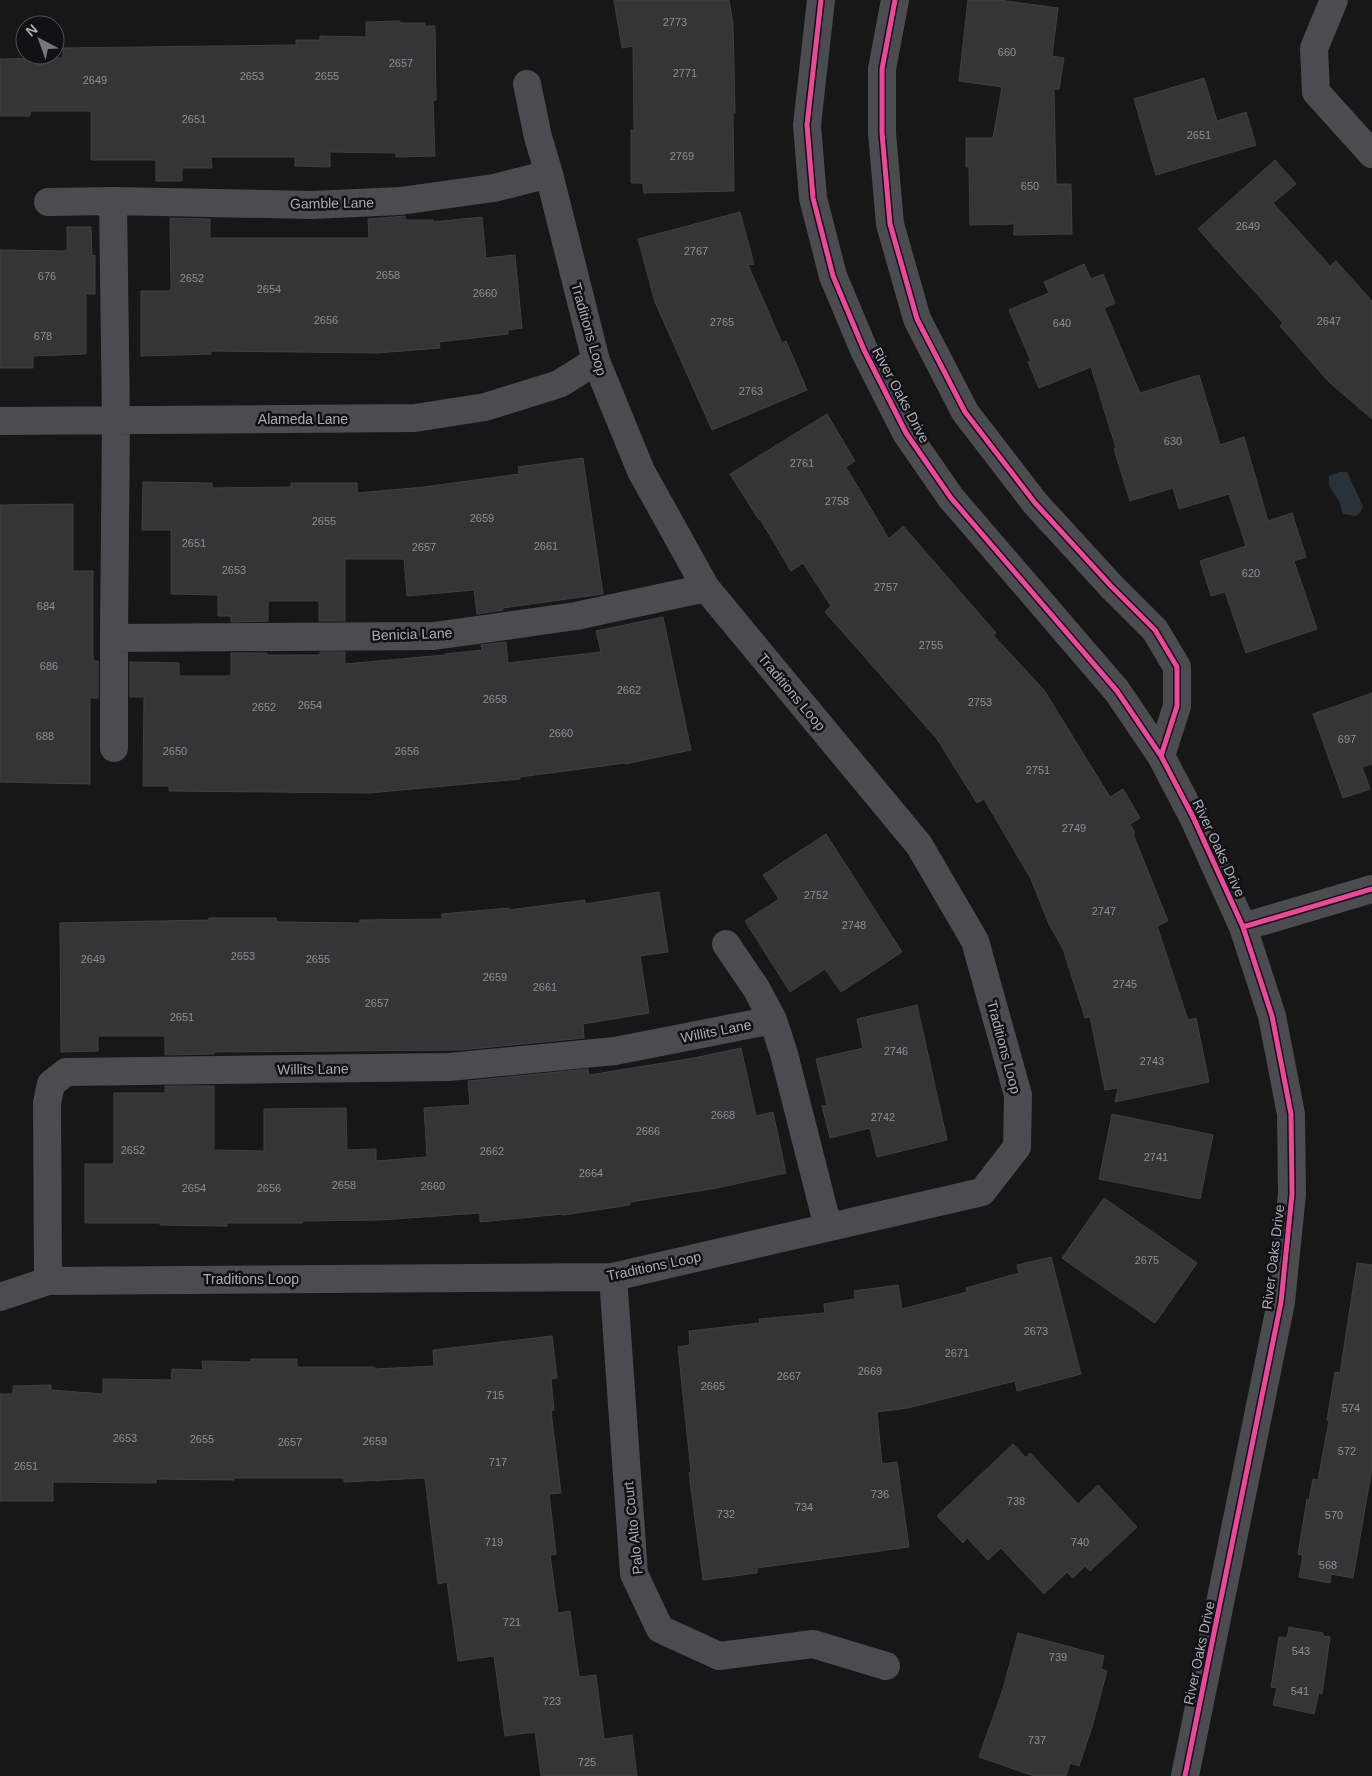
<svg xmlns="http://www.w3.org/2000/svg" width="1372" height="1776" viewBox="0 0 1372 1776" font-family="Helvetica,sans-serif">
  <rect width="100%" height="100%" fill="#171717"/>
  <!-- water -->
  <path fill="#2a3239" d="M1339 472H1347L1363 506 1362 510 1356 516 1343 514 1339 501 1329 486V476Z"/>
  <!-- building -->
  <path fill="#353536" stroke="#3f4043" d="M614 0H729L733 24 735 113H733L734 191 644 193 643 183H631V130H634L633 46 622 48Z
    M968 0H999L1058 8 1052 56 1064 58 1059 89H1054L1056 184H1071L1072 234 1014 235V224L970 225 969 167H966V138H993L1002 87 959 81Z
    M400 21V23H425L424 26H435L436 100H433L435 156 396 157V153L330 152V167L295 166V157H211L212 168H182V181H156V160H91V111H30V116H0V59L63 58V48L296 45V40H320V36L366 37V22Z
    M1204 78 1217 121 1246 112 1256 145 1156 175 1134 99Z
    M1275 160 1296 184 1273 203 1330 266 1336 261 1372 301V419L1329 382 1280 326 1283 323 1198 229Z
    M740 212 754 264 748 265 782 343 786 341 807 390 712 430 655 302 638 239Z
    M405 216V220H433V222L482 217 486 258 515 255 522 328 508 330V334L439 342 440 348 377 353 211 351V354L141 356V291H171L170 218 210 219V238H369L368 219Z
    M67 227H91L92 256 95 255V294H86V354L33 356V368H0V250L67 251Z
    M1084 264 1091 279 1103 274 1115 303 1104 308 1140 393 1199 375 1220 445 1244 437 1268 521 1292 513 1306 557 1294 561 1317 629 1246 653 1225 592 1211 596 1200 561 1246 546 1229 494 1179 509 1173 488 1130 501 1114 449 1116 448 1091 367 1039 388 1028 362 1031 361 1009 310 1049 293 1044 282Z
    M827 414 855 461 846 467 889 539 903 526 996 633 993 635 1044 690 1110 797 1123 789 1140 818 1130 824 1135 833 1133 834 1168 921 1157 926 1188 1020 1196 1018 1209 1082 1115 1102 1118 1088 1105 1090 1090 1017 1085 1018 1063 949 1049 924 1031 879 984 799 977 803 937 739 825 612 831 606 803 563 791 571 760 519 759 520 730 474Z
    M583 458 603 594 503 608V610L477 614 474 590 407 596 404 559H345V621H319V601H268V621L231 622V616H218V595L171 594V530H142L143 482 212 483V488L291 487V483H357V493L424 487 519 474 518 467Z
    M73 504V571H93V661H98V698H90V784L0 782V505Z
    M663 617 691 750 625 764V763L520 777V779L369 793 169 791V786H143L144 697H130V662L179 663V676H231V653H267V655H320V652H345V664L445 655V654L482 650 481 645 506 642 508 663 601 652 596 631Z
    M1372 693V764L1362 767 1370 789 1343 798 1313 714Z
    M826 834 902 952 841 992 825 969 790 992 745 921 779 899 763 875Z
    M659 892 668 952 640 956 649 1013 583 1024 584 1038 461 1050 214 1052V1054L165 1055V1036H98V1051L61 1052 60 923 209 920V918H276L277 922 360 923V920L442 919V914L509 908V910L585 900V904Z
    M917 1005 947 1140 877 1157 870 1128 830 1138 822 1106 827 1105 816 1059 863 1048 857 1019Z
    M741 1048 756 1116 773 1112 786 1173 717 1188 630 1202V1205L563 1215V1214L480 1222V1213L380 1220 302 1221V1223H227V1226L160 1225V1223H85V1164H114V1093H165V1086H214V1150L264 1151V1109L346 1108 347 1150 376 1149V1161L427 1157 424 1108 470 1105 468 1081 588 1069 589 1075 694 1058Z
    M1112 1114 1213 1135 1200 1199 1099 1179Z
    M1104 1198 1197 1263 1155 1323 1062 1258Z
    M1051 1257 1081 1374 1017 1391 1015 1381 908 1408 877 1412 882 1464 897 1462 909 1547 757 1568V1573L703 1580 689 1473 691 1472 678 1347 690 1345 689 1331 760 1323 759 1319 825 1313 824 1304 855 1299 854 1291 898 1285 902 1309 967 1292 966 1288 1019 1273 1017 1265Z
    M1357 1263 1372 1265V1468L1353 1578 1331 1574 1330 1583 1299 1577 1303 1555 1298 1554 1307 1499 1309 1500 1313 1479 1318 1480 1329 1421 1327 1420 1335 1372 1340 1373Z
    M552 1336 557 1378 551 1379 554 1410 551 1411 561 1493 549 1494 556 1554 550 1555 558 1613 570 1611 579 1677 596 1675 604 1739 632 1735 637 1776H541L535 1732 505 1736 494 1656 458 1661 447 1582 438 1584 425 1478 344 1482V1478H234V1480L156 1479V1483L53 1482V1501H0V1394H13V1386L51 1385V1390L103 1394V1379L171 1380 172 1369 203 1370 202 1361 251 1362V1359H297V1367H375V1369L434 1366 433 1350Z
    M1013 1444 1026 1458 1030 1453 1078 1504 1098 1485 1137 1527 1090 1571 1085 1566 1073 1578 1067 1572 1044 1594 1001 1548 988 1560 967 1538 963 1543 937 1516Z
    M1289 1627 1323 1633V1636L1330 1637 1322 1694 1319 1693 1314 1714 1273 1705 1277 1688 1271 1687 1279 1637 1287 1638Z
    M1018 1633 1104 1656 1101 1669 1107 1671 1092 1727 1079 1766 1070 1763 1066 1776H1034L979 1757 1003 1689Z"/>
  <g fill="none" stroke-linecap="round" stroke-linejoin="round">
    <!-- minor -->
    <path stroke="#4b4c50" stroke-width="28" d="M821 0 807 125 813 198 833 276 864 350 906 433 951 498 1117 691 1161 756 1193 817 1243 927 1272 1016 1291 1114 1292 1194 1281 1302 1185 1776
      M895 0 882 69V133L890 224 917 319 965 412 1035 503 1111 586 1155 630 1177 667V706L1161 756
      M1334 0 1314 48 1316 92 1372 154
      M549 174 494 188 400 201 312 205 113 201 116 420 114 638 434 636 576 616 706 588
      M48 202 113 201
      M0 421 415 418 485 407 559 384 596 361
      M114 748V638
      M1243 927 1372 889
      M726 944 756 988 773 1020
      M613 1277 634 1574 660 1629 719 1656 813 1644 886 1666
      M48 1281 47 1103 51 1084 66 1072 449 1067 615 1051 773 1020 784 1054 828 1227
      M0 1297 48 1281 613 1277 982 1192 1017 1147 1018 1095 975 941 919 845 706 588 641 471 596 361 549 174 538 137 527 84"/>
    <defs>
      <path id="cycleway" d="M821 0 807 125 813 198 833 276 864 350 906 433 951 498 1117 691 1161 756 1193 817 1243 927 1272 1016 1291 1114 1292 1194 1281 1302 1185 1776
        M895 0 882 69V133L890 224 917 319 965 412 1035 503 1111 586 1155 630 1177 667V706L1161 756
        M1243 927 1372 889"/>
    </defs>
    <!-- cycleway casing -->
    <use href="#cycleway" stroke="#111113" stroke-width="8"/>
    <!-- cycleway -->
    <use href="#cycleway" stroke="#ed469a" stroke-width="5"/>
  </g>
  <g text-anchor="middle" stroke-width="5" stroke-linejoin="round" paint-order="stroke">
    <!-- number labels -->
    <g font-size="11" fill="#8b8f98">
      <text x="675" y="26">2773</text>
      <text x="1007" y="56">660</text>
      <text x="401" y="67">2657</text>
      <text x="685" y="77">2771</text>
      <text x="252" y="80">2653</text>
      <text x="327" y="80">2655</text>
      <text x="95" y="84">2649</text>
      <text x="194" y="123">2651</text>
      <text x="1199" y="139">2651</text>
      <text x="682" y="160">2769</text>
      <text x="1030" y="190">650</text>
      <text x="1248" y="230">2649</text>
      <text x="696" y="255">2767</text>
      <text x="388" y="279">2658</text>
      <text x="47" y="280">676</text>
      <text x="192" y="282">2652</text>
      <text x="269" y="293">2654</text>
      <text x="485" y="297">2660</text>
      <text x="326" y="324">2656</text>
      <text x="1329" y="325">2647</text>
      <text x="722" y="326">2765</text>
      <text x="1062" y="327">640</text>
      <text x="43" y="340">678</text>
      <text x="751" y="395">2763</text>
      <text x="1173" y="445">630</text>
      <text x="802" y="467">2761</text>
      <text x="837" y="505">2758</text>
      <text x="482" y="522">2659</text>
      <text x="324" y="525">2655</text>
      <text x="194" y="547">2651</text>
      <text x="546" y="550">2661</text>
      <text x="424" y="551">2657</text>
      <text x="234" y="574">2653</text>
      <text x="1251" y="577">620</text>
      <text x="886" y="591">2757</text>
      <text x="46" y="610">684</text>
      <text x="931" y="649">2755</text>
      <text x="49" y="670">686</text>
      <text x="629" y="694">2662</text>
      <text x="495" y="703">2658</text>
      <text x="980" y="706">2753</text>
      <text x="310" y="709">2654</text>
      <text x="264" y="711">2652</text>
      <text x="561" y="737">2660</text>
      <text x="45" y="740">688</text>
      <text x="1347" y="743">697</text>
      <text x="175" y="755">2650</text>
      <text x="407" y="755">2656</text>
      <text x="1038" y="774">2751</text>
      <text x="1074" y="832">2749</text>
      <text x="816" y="899">2752</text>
      <text x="1104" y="915">2747</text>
      <text x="854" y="929">2748</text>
      <text x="243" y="960">2653</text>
      <text x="93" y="963">2649</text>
      <text x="318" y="963">2655</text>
      <text x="495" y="981">2659</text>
      <text x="1125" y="988">2745</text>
      <text x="545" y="991">2661</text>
      <text x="377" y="1007">2657</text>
      <text x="182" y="1021">2651</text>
      <text x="896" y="1055">2746</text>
      <text x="1152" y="1065">2743</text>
      <text x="723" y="1119">2668</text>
      <text x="883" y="1121">2742</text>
      <text x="648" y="1135">2666</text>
      <text x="133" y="1154">2652</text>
      <text x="492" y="1155">2662</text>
      <text x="1156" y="1161">2741</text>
      <text x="591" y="1177">2664</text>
      <text x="344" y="1189">2658</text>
      <text x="433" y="1190">2660</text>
      <text x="194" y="1192">2654</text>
      <text x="269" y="1192">2656</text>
      <text x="1147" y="1264">2675</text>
      <text x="1036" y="1335">2673</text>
      <text x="957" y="1357">2671</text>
      <text x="870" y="1375">2669</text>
      <text x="789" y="1380">2667</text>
      <text x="713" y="1390">2665</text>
      <text x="495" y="1399">715</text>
      <text x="1351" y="1412">574</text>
      <text x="125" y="1442">2653</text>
      <text x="202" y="1443">2655</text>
      <text x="375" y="1445">2659</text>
      <text x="290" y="1446">2657</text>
      <text x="1347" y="1455">572</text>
      <text x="498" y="1466">717</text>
      <text x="26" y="1470">2651</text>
      <text x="880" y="1498">736</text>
      <text x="1016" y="1505">738</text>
      <text x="804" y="1511">734</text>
      <text x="726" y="1518">732</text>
      <text x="1334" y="1519">570</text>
      <text x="494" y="1546">719</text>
      <text x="1080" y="1546">740</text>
      <text x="1328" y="1569">568</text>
      <text x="512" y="1626">721</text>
      <text x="1301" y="1655">543</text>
      <text x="1058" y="1661">739</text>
      <text x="1300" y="1695">541</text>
      <text x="552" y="1705">723</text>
      <text x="1037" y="1744">737</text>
      <text x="587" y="1766">725</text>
    </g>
    <!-- street labels -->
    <g font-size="14" fill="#a8adb8" stroke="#111113">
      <text transform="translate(332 203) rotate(-1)" y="5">Gamble Lane</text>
      <text transform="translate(589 329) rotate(74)" y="5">Traditions Loop</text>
      <text transform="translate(901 395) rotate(62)" y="5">River Oaks Drive</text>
      <text x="303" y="424">Alameda Lane</text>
      <text transform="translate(412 634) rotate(-2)" y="5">Benicia Lane</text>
      <text transform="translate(792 692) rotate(50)" y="5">Traditions Loop</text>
      <text transform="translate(1219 848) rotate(65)" y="5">River Oaks Drive</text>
      <text transform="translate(716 1031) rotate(-11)" y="5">Willits Lane</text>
      <text transform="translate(1004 1047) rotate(75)" y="5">Traditions Loop</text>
      <text transform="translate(313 1069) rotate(-1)" y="5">Willits Lane</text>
      <text transform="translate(1273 1257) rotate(-83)" y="5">River Oaks Drive</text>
      <text transform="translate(654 1266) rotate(-12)" y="5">Traditions Loop</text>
      <text x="251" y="1284">Traditions Loop</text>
      <text transform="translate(633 1528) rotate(-96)" y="5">Palo Alto Court</text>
      <text transform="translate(1199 1653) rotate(-78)" y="5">River Oaks Drive</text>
    </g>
  </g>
  <!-- north arrow -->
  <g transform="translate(40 40) rotate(319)"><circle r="24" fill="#111113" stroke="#4d4f55"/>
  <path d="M0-4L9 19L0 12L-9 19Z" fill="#757880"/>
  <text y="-8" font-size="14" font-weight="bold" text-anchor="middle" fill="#a8adb8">N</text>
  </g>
</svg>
